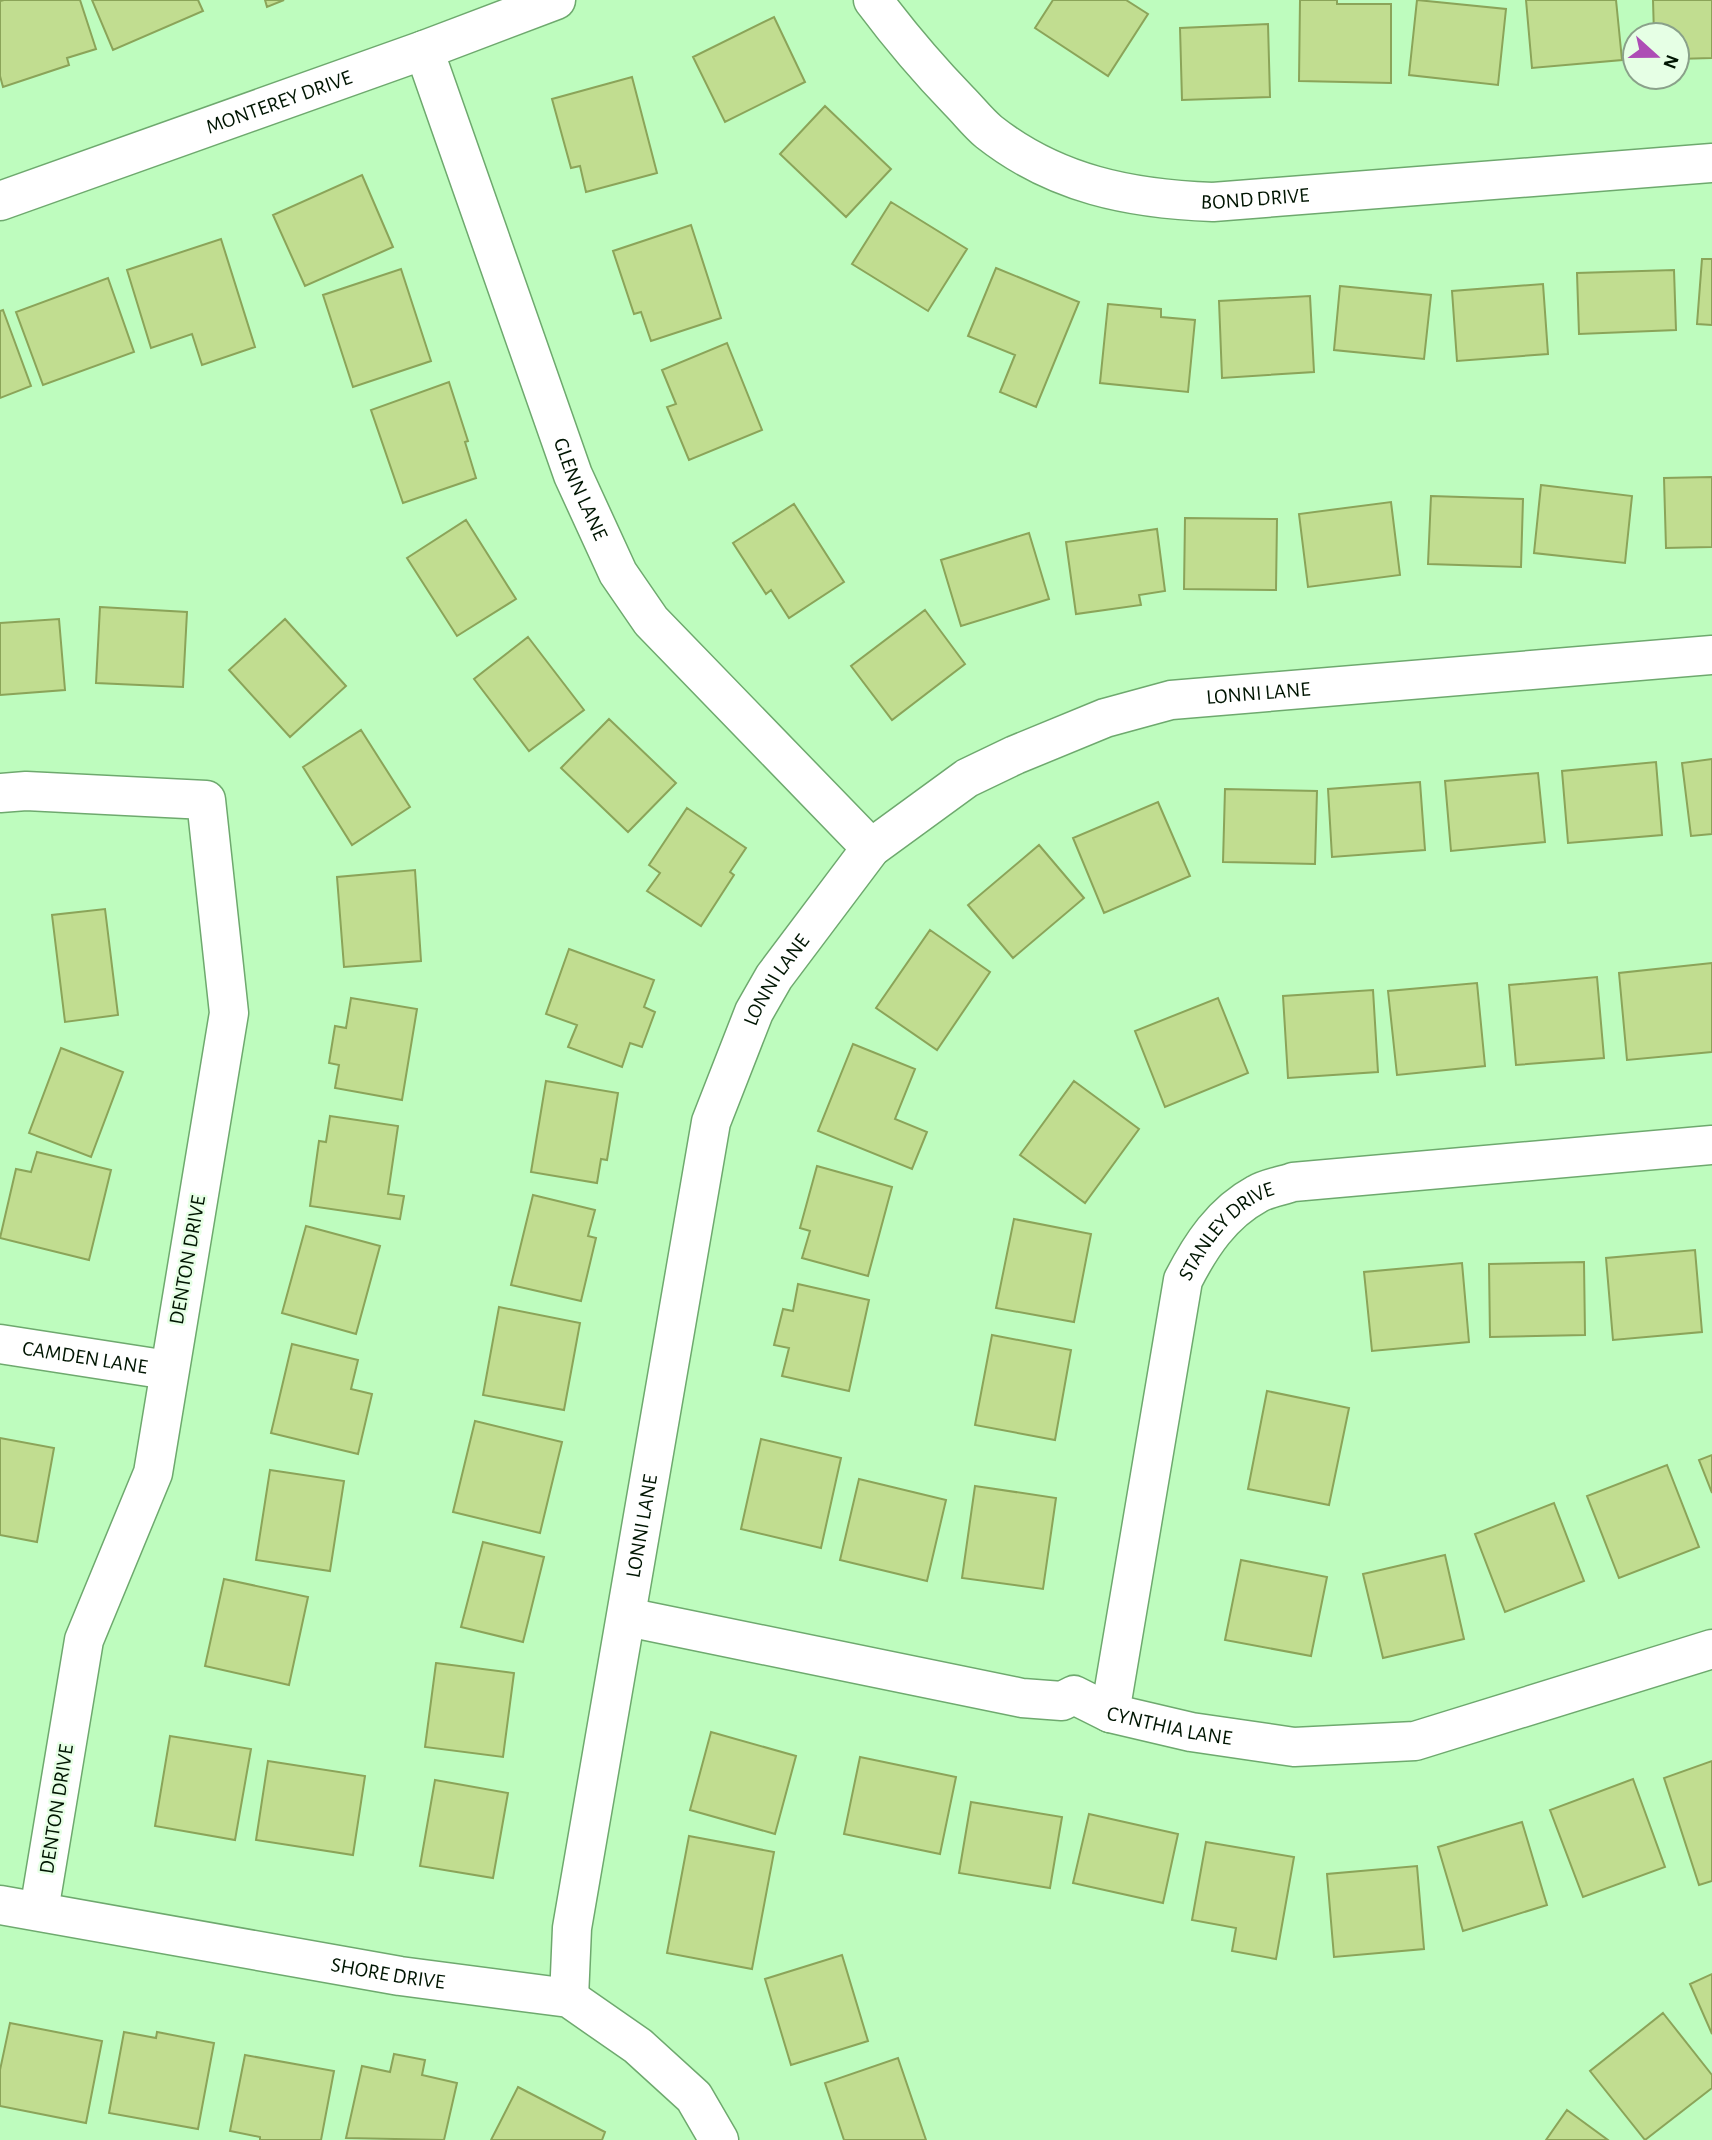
<svg xmlns="http://www.w3.org/2000/svg" width="1712" height="2140" viewBox="0 0 1712 2140" font-family="'Alegreya Sans',sans-serif">
  <rect width="100%" height="100%" fill="#befcbe"/>
  <!-- building -->
  <path fill="#c1dd90" stroke="#8ba459" stroke-width="2" d="M4 0H80L96 49 67 58 69 65 3 87 0 76V1Z
    M92 0H198L203 11 113 50Z
    M265 0H284L267 7Z
    M1053 0H1126L1148 14 1108 76 1035 28Z
    M1300 0H1337V4H1391V83L1299 81Z
    M1417 0 1506 9 1498 85 1409 75Z
    M1526 0H1616L1622 60 1532 68Z
    M1653 0H1712V58L1677 59V35H1654Z
    M774 17 805 82 725 122 693 57Z
    M1268 24 1270 97 1182 100 1180 28Z
    M632 77 657 173 586 192 580 166 571 168 552 99Z
    M825 106 891 169 846 217 780 154Z
    M362 175 393 247 305 286 273 215Z
    M891 202 967 249 928 311 852 264Z
    M691 225 721 318 651 341 641 312 634 314 613 251Z
    M221 239 255 347 202 365 192 334 151 348 127 270Z
    M1702 259H1712V325L1697 324Z
    M996 268 1079 302 1036 407 1000 392 1015 355 968 336Z
    M401 269 431 361 353 387 323 295Z
    M1674 270 1676 330 1579 334 1577 273Z
    M108 278 134 352 43 385 16 312Z
    M1543 284 1548 354 1457 361 1452 291Z
    M1340 286 1431 295 1424 359 1334 350Z
    M1310 296 1314 372 1222 378 1219 301Z
    M1108 304 1161 309V317L1195 320 1188 392 1100 383Z
    M3 310 31 386 0 398V311Z
    M727 343 762 430 689 460 667 407 676 404 662 370Z
    M449 382 468 441 465 442 476 478 403 503 371 410Z
    M1712 477V547L1666 548 1664 478Z
    M1541 485 1632 496 1625 563 1534 553Z
    M1431 496 1523 499 1521 567 1428 564Z
    M1391 502 1400 575 1308 587 1299 514Z
    M794 504 844 582 789 618 771 590 766 594 733 543Z
    M1185 518 1277 519 1276 590 1184 589Z
    M466 520 516 599 457 636 407 558Z
    M1157 529 1165 591 1139 595 1141 605 1076 614 1066 542Z
    M1029 533 1049 599 961 626 941 560Z
    M100 607 187 612 183 687 96 683Z
    M925 610 965 664 892 720 851 666Z
    M59 619 65 690 0 695V623Z
    M285 619 346 686 290 737 229 670Z
    M528 637 584 710 529 751 474 679Z
    M609 719 676 783 628 832 561 768Z
    M361 730 410 807 352 845 303 767Z
    M1712 759V834L1691 836 1682 763Z
    M1656 762 1662 835 1568 843 1562 771Z
    M1538 773 1545 842 1451 851 1445 781Z
    M1420 782 1425 850 1332 857 1328 789Z
    M1225 789 1317 791 1315 864 1223 862Z
    M1158 802 1190 876 1104 913 1073 838Z
    M687 808 746 848 730 872 734 875 701 926 647 891 660 873 649 865Z
    M1039 845 1084 898 1013 958 968 905Z
    M415 870 421 961 344 967 337 877Z
    M105 909 118 1015 65 1022 52 915Z
    M930 930 990 972 937 1050 876 1008Z
    M569 949 654 980 644 1007 655 1012 642 1047 630 1043 622 1067 568 1047 577 1025 546 1014Z
    M1712 963V1052L1627 1060 1619 973Z
    M1597 977 1604 1058 1516 1065 1509 985Z
    M1477 983 1485 1066 1397 1075 1388 991Z
    M1373 990 1378 1072 1288 1078 1283 996Z
    M351 998 417 1009 402 1100 335 1088 339 1065 329 1063 335 1026 346 1028Z
    M1218 998 1248 1073 1165 1107 1135 1031Z
    M853 1044 915 1069 895 1119 927 1132 912 1169 818 1131Z
    M61 1048 123 1072 91 1157 29 1133Z
    M546 1081 618 1093 607 1160 601 1159 597 1183 531 1172Z
    M1074 1081 1139 1129 1085 1203 1020 1155Z
    M330 1116 398 1126 388 1194 404 1196 400 1219 310 1206 319 1141 326 1142Z
    M37 1152 111 1170 89 1260 0 1238 16 1169 31 1172Z
    M817 1166 892 1187 868 1276 802 1258 810 1231 800 1228Z
    M533 1195 595 1210 588 1236 596 1238 581 1301 511 1285Z
    M1014 1219 1091 1234 1074 1322 996 1308Z
    M306 1226 380 1246 356 1334 282 1313Z
    M1695 1250 1702 1332 1613 1340 1606 1258Z
    M1584 1262 1585 1335 1490 1337 1489 1264Z
    M1462 1263 1469 1342 1372 1351 1364 1272Z
    M798 1284 869 1300 849 1391 782 1376 789 1348 774 1345 783 1309 793 1311Z
    M499 1307 580 1323 564 1410 483 1395Z
    M992 1335 1071 1350 1055 1440 975 1425Z
    M292 1344 358 1360 351 1389 372 1394 358 1454 271 1433Z
    M1267 1391 1349 1408 1329 1505 1248 1489Z
    M475 1421 562 1442 540 1533 453 1512Z
    M0 1438 54 1448 37 1542 0 1535Z
    M761 1439 841 1458 821 1548 741 1529Z
    M1712 1455V1493L1699 1460Z
    M1667 1465 1699 1547 1619 1578 1587 1496Z
    M270 1470 344 1481 330 1571 256 1560Z
    M859 1479 946 1500 927 1581 840 1560Z
    M975 1486 1056 1498 1043 1589 962 1578Z
    M1554 1503 1584 1581 1505 1612 1475 1534Z
    M483 1542 544 1557 523 1642 461 1627Z
    M1445 1555 1464 1639 1383 1658 1363 1574Z
    M1241 1560 1327 1577 1311 1656 1225 1640Z
    M224 1579 308 1597 289 1685 205 1666Z
    M436 1663 514 1673 503 1757 425 1747Z
    M711 1732 796 1756 775 1834 690 1810Z
    M170 1736 251 1749 235 1840 155 1826Z
    M860 1757 956 1777 940 1854 844 1834Z
    M268 1761 365 1776 353 1855 256 1840Z
    M1712 1761V1881L1699 1885 1664 1778Z
    M1633 1779 1665 1867 1583 1897 1550 1810Z
    M435 1780 508 1793 493 1878 420 1866Z
    M971 1802 1062 1817 1050 1888 959 1873Z
    M1089 1814 1178 1834 1163 1903 1073 1883Z
    M1522 1822 1547 1905 1463 1931 1438 1847Z
    M689 1836 774 1852 752 1969 667 1953Z
    M1206 1842 1294 1857 1276 1959 1232 1951 1236 1928 1192 1920Z
    M1417 1866 1424 1949 1334 1957 1327 1874Z
    M842 1955 868 2041 791 2065 765 1979Z
    M1712 1974V2034L1690 1984Z
    M1663 2013 1712 2075V2088L1645 2140 1590 2071Z
    M10 2023 102 2041 86 2123 0 2106V2070Z
    M124 2032 156 2038 157 2032 214 2043 198 2129 109 2113Z
    M394 2054 425 2060 422 2075 457 2083 444 2140 346 2138 362 2066 390 2072Z
    M245 2055 334 2071 321 2140H260V2137L230 2131Z
    M898 2058 926 2140H844L825 2083Z
    M518 2087 605 2132 602 2140H491Z
    M1567 2110 1608 2140H1546Z"/>
  <g fill="none" stroke-linecap="round" stroke-linejoin="round">
    <defs>
      <g id="street">
        <path id="s1" d="M873 0C900 36 928 69 959 101 969 111 978 123 989 132 1055 184 1130 199 1213 202L1712 163"/>
        <path id="s2" d="M424 50 573 475 618 573 651 621 871 848"/>
        <path id="s3" d="M0 201 424 50 556 0"/>
        <path d="M0 793 26 791 206 800 229 1013 153 1473 84 1640 39 1911"/>
        <path id="s4" d="M0 1344 168 1370"/>
        <path id="s5" d="M627 1617 1022 1698 1062 1701 1074 1695 1110 1713 1191 1732 1294 1747 1415 1741 1712 1649"/>
        <path id="s6" d="M1110 1713 1183 1280C1201 1245 1222 1213 1257 1194 1267 1188 1282 1186 1293 1182L1712 1145"/>
        <path id="s7" d="M0 1905 400 1976 569 1998 638 2046 694 2097 719 2140"/>
        <path id="s8" d="M569 1998 572 1928 711 1122 754 1012 774 977 871 848 967 778 1015 755 1105 718 1171 700 1712 655"/>
      </g>
    </defs>
    <!-- street casing -->
    <use href="#street" stroke="#6ea96e" stroke-width="41"/>
    <!-- street -->
    <use href="#street" stroke="#fff" stroke-width="38"/>
  </g>
  <g text-anchor="middle" stroke-width="5" stroke-linejoin="round" paint-order="stroke">
    <!-- street labels -->
    <g font-size="21" fill="#001502" stroke="#e6ffe5">
      <text dy="7" stroke="none"><textPath href="#s3" startOffset="296">MONTEREY DRIVE</textPath></text>
      <text dy="7" stroke="none"><textPath href="#s1" startOffset="457">BOND DRIVE</textPath></text>
      <text dy="7" stroke="none"><textPath href="#s2" startOffset="466">GLENN LANE</textPath></text>
      <text dy="7" stroke="none"><textPath href="#s8" startOffset="1633">LONNI LANE</textPath></text>
      <text dy="7" stroke="none"><textPath href="#s8" startOffset="1045">LONNI LANE</textPath></text>
      <text dy="7" stroke="none"><textPath href="#s6" startOffset="506">STANLEY DRIVE</textPath></text>
      <text transform="translate(187 1260) rotate(-80)" y="7">DENTON DRIVE</text>
      <text dy="7" stroke="none"><textPath href="#s4" startOffset="86">CAMDEN LANE</textPath></text>
      <text dy="7" stroke="none"><textPath href="#s8" startOffset="478">LONNI LANE</textPath></text>
      <text dy="7" stroke="none"><textPath href="#s5" startOffset="558">CYNTHIA LANE</textPath></text>
      <text transform="translate(56 1809) rotate(-81)" y="7">DENTON DRIVE</text>
      <text dy="7" stroke="none"><textPath href="#s7" startOffset="394">SHORE DRIVE</textPath></text>
    </g>
  </g>
  <!-- north arrow -->
  <g transform="translate(1656 56) rotate(111)"><circle r="33" fill="#e6ffe5" stroke="#8aa18a" stroke-width="2"/>
  <path d="M0-5L12 26L0 18L-12 26Z" fill="#ad4db5"/>
  <text y="-10" font-size="19" font-weight="bold" text-anchor="middle" fill="#001502">N</text>
  </g>
</svg>
